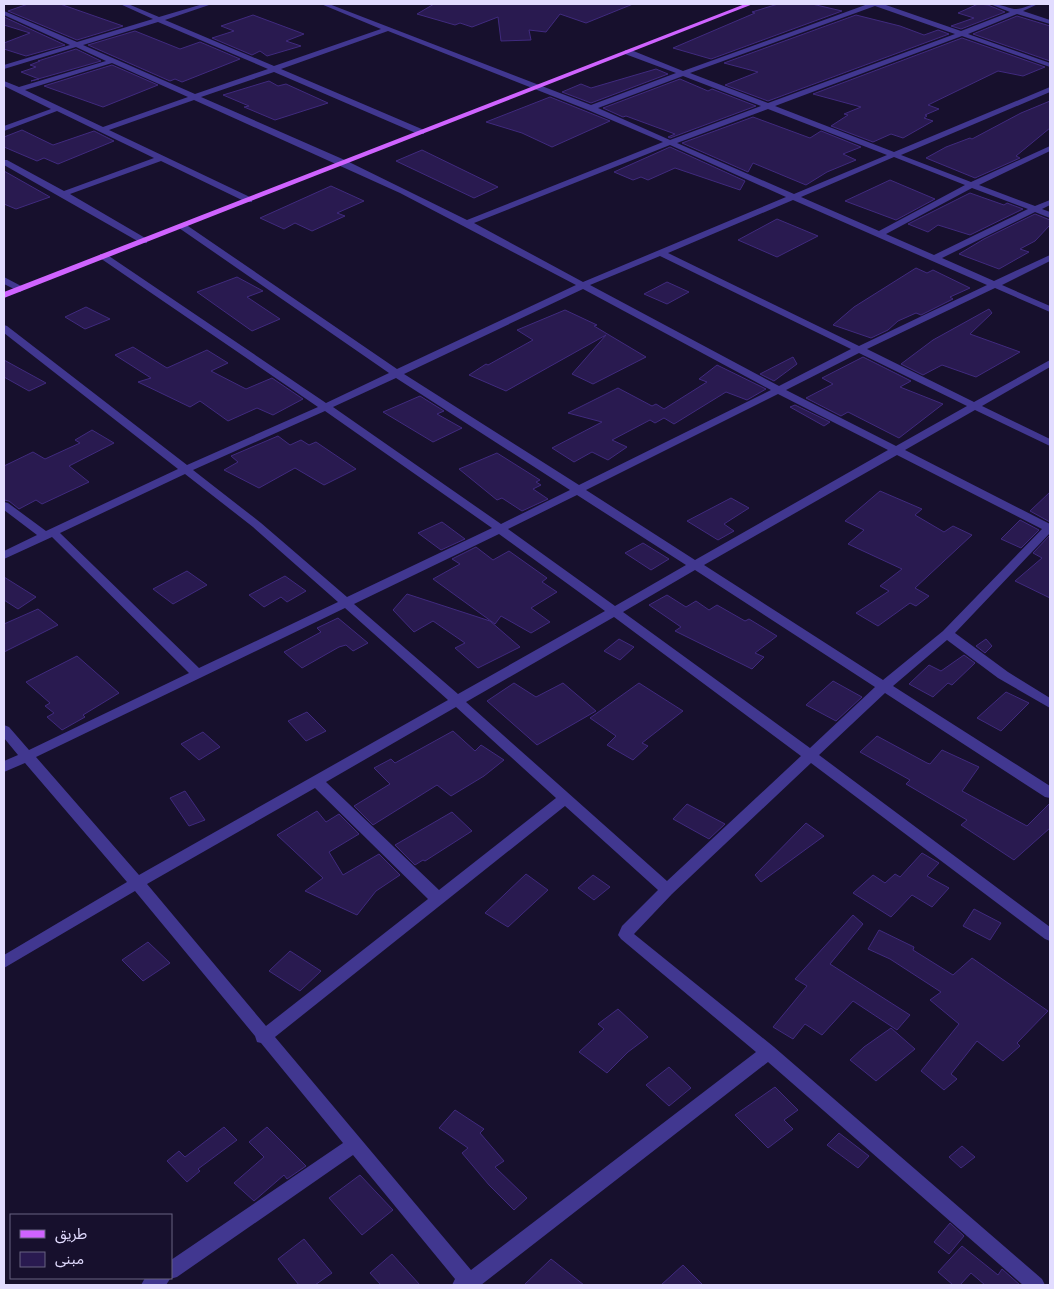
<svg xmlns="http://www.w3.org/2000/svg" width="1054" height="1289" viewBox="0 0 1054 1289" font-family="'Source Sans 3','Noto Sans Arabic',sans-serif">
  <rect width="100%" height="100%" fill="#17102d"/>
  <!-- building -->
  <path fill="#291a50" stroke="#402a7e" d="M28 4H60L123 26 77 40 8 11Z
    M434 4H633L586 23 560 14 546 32 529 30 531 40 501 41 498 17 472 27 460 23 455 25 417 14Z
    M778 4H812L842 11 711 59 673 48 755 13 752 12Z
    M978 4 988 5 1005 12 961 29 951 26 974 18 958 13Z
    M253 15 304 34 286 41 301 46 267 56 260 51 252 55 212 38 234 31 221 26Z
    M856 15 900 26 924 35 938 30 949 34 768 101 725 85 758 72 724 63Z
    M1017 16 1050 26V61L973 34Z
    M4 17 65 45 26 56 4 49V43L30 33 4 25Z
    M135 31 180 49 200 42 240 59 182 82 175 79 170 81 88 45Z
    M962 38 1045 67 1023 76 998 71 928 105 939 109 925 115 927 116 924 118 933 121 903 138 891 134 873 142 831 126 848 115 844 114 861 107 813 94Z
    M76 49 101 61 31 81 39 79 21 72 36 67 30 65 40 61H38Z
    M112 65 158 85 103 107 44 86Z
    M656 69 668 74 591 103 562 92 581 84 591 88Z
    M680 79 708 91 712 89 756 106 670 138 668 137 675 134 626 116 623 117 603 108Z
    M269 81 278 86 286 84 328 103 275 120 244 107 249 106 223 95Z
    M550 97 610 121 552 147 522 133 486 122Z
    M1050 101V128L1016 156 1020 158 975 178 926 158 946 147 970 138 972 139 1021 113Z
    M753 117 810 138 821 131 861 147 843 154 856 160 827 172 806 185 753 163 748 172 682 143Z
    M22 130 53 145 94 131 114 141 58 164 44 158 37 161 4 147V137Z
    M670 147 745 181 740 190 675 168 648 180 641 177 633 180 614 172Z
    M422 150 498 187 474 198 396 161Z
    M4 171 50 197 16 209 4 204Z
    M890 180 935 199 896 220 845 201Z
    M331 186 364 201 337 213 345 216 312 231 295 223 284 229 260 218Z
    M970 193 1004 205 1007 203 1023 209 970 235 938 225 928 232 908 224Z
    M1035 214 1050 220V225L1035 241 1020 249 1029 252 999 269 959 254 984 239Z
    M777 219 818 236 777 257 738 240Z
    M916 268 927 273 933 270 970 288 950 297 953 299 921 315 916 313 898 321 888 330 871 338 833 325 854 307Z
    M237 277 263 291 247 297 280 319 252 331 197 292Z
    M667 282 689 292 667 304 644 294Z
    M86 307 110 319 85 329 65 317Z
    M989 309 992 313 970 334 1020 352 976 377 942 365 923 375 901 364 933 340Z
    M565 310 597 325 594 326 646 357 593 384 572 374 606 335 506 391 469 375 486 364 488 365 533 340 517 330Z
    M133 347 167 368 207 350 228 363 211 371 246 389 272 378 303 399 273 415 257 408 228 421 200 401 190 407 138 382 151 378 115 355Z
    M793 357 797 364 774 381 760 374Z
    M863 357 911 381 900 387 943 404 899 438 848 412 841 416 806 398 833 384 822 378Z
    M4 360 46 383 29 391 4 377Z
    M717 365 766 389 747 400 726 392 674 424 664 418 655 423 650 420 612 440 627 447 608 460 592 452 574 462 552 448 602 422 568 413 618 388 652 406 656 404 664 409 707 382 699 379Z
    M420 396 444 411 437 414 462 428 433 442 383 412Z
    M795 405 830 422 824 426 790 407Z
    M92 430 114 443 69 466 89 482 42 504 36 500 19 509 9 501 4 500V466L33 452 45 459 80 443 75 440Z
    M278 436 290 445 301 440 309 445 316 442 356 469 324 485 295 468 259 488 224 470 238 462 231 456Z
    M497 453 540 480 536 482 541 485 533 489 548 499 522 511 502 498 497 500 459 469Z
    M880 491 922 509 915 515 944 532 953 526 972 535 915 588 929 596 916 606 910 603 878 626 856 613 889 591 880 586 902 569 848 544 864 530 845 521Z
    M1050 492V522L1030 511Z
    M731 498 749 508 724 524 734 531 718 540 687 521Z
    M1020 520 1039 530 1021 548 1001 539Z
    M442 522 465 539 441 550 418 533Z
    M1050 535V598L1015 581 1042 558 1033 553Z
    M643 543 669 559 651 570 625 553Z
    M476 547 493 560 509 551 547 578 542 582 557 592 531 608 550 622 531 633 501 616 495 624 433 579 460 564 452 559Z
    M187 571 207 585 173 604 153 589Z
    M285 576 306 591 287 602 281 597 264 607 249 595Z
    M4 577 36 597 18 609 4 600Z
    M407 594 490 621 520 647 478 668 455 648 465 643 433 621 414 632 393 610Z
    M667 595 686 607 696 601 709 610 717 605 745 621 749 619 777 636 755 653 764 657 752 669 675 631 681 627 649 605Z
    M38 609 58 625 4 652V624Z
    M338 618 368 643 353 651 346 645 339 647 302 668 284 652 321 632 317 628Z
    M619 639 634 647 620 660 604 651Z
    M986 639 992 646 985 653 976 646Z
    M964 655 975 663 952 685 948 683 933 697 909 684 929 665 941 671Z
    M77 656 119 693 83 715 85 717 62 730 47 717 54 713 45 706 50 703 26 682Z
    M833 681 862 697 836 721 806 705Z
    M514 683 536 697 563 683 596 711 537 745 487 701Z
    M639 683 683 711 642 743 648 746 633 760 607 745 616 736 590 718Z
    M1006 692 1029 703 1001 731 977 718Z
    M307 712 326 731 306 741 288 721Z
    M453 731 475 751 481 745 504 760 484 776 451 796 437 785 373 825 354 806 390 784 374 768 391 759 395 763Z
    M203 732 220 747 199 760 181 744Z
    M877 736 927 763 930 764 942 750 979 767 962 791 1027 826 1050 803V828L1014 860 961 825 967 820 906 784 910 780 860 752Z
    M185 791 205 820 189 826 170 798Z
    M687 804 725 824 709 839 673 819Z
    M317 811 326 822 339 814 359 834 329 852 343 875 379 854 400 875 376 891 357 915 305 891 323 878 277 835Z
    M452 812 472 831 425 861 423 860 415 865 395 845Z
    M806 823 824 836 761 882 755 875Z
    M922 853 939 863 927 876 949 888 932 907 912 895 891 917 853 893 873 875 885 883 895 874 900 877Z
    M526 874 548 890 508 927 485 913Z
    M593 875 610 887 594 900 578 888Z
    M974 909 1001 923 990 940 963 926Z
    M853 915 863 924 830 964 910 1015 897 1030 853 1001 822 1035 805 1024 793 1039 773 1027 807 986 795 979Z
    M879 930 914 947 913 950 953 975 972 958 1048 1011 1017 1043 1020 1046 1003 1061 977 1041 951 1074 957 1079 944 1090 921 1071 959 1024 930 1000 941 992 890 959 868 949Z
    M148 942 170 963 143 981 122 960Z
    M290 951 321 971 300 991 269 971Z
    M618 1009 648 1037 628 1052 607 1073 579 1052 604 1029 598 1024Z
    M891 1028 915 1049 876 1081 850 1060 864 1047Z
    M669 1067 691 1088 669 1106 646 1085Z
    M775 1087 798 1110 784 1120 793 1129 768 1148 735 1115Z
    M455 1110 484 1129 480 1133 504 1161 495 1167 527 1198 514 1210 489 1185 462 1153 468 1148 439 1128Z
    M224 1127 237 1140 198 1169 200 1171 187 1182 167 1161 179 1151 185 1157Z
    M267 1127 306 1166 287 1179 284 1175 254 1201 234 1183 264 1157 249 1142Z
    M839 1133 869 1156 858 1168 827 1145Z
    M962 1146 975 1157 961 1168 949 1157Z
    M360 1175 393 1210 362 1235 329 1198Z
    M950 1223 964 1236 949 1254 934 1242Z
    M304 1239 332 1273 315 1285H299L278 1259Z
    M962 1246 998 1275 1002 1269 1020 1285H985L971 1273 960 1285H953L938 1272Z
    M392 1254 420 1285H381L370 1273Z
    M551 1259 584 1285H524Z
    M683 1265 703 1285H661Z"/>
  <g fill="none" stroke-linecap="round" stroke-linejoin="round">
    <!-- minor -->
    <path fill="#413790" fill-rule="evenodd" d="M120 4H128L159 17 203 4H212L165 20 274 66 381 29 321 4H329L591 105 676 73 625 54V50H631L683 71 868 4H883L961 31 1010 12 990 4C999 4 1006 7 1014 9 1021 10 1030 4 1038 4L1023 11 1050 20V24L1017 14 968 34 1050 63V67L962 36 775 106 894 152 1050 87V92L901 155 971 182 1050 146V151L979 185 1035 206 1050 200V205L1042 209 1050 212V218L1035 212 942 258 994 281 1050 255V261L1002 285 1050 306V312L995 288 867 349 974 402 1050 360V367L982 406 1050 439V446L975 410 905 450 1050 524V533L955 633 1008 672 1050 698V708L998 678 947 640 893 686 1050 786V798L1045 797 885 693 819 755 1050 927V941L1045 939 811 763 672 894 634 934 774 1047 1042 1279 1045 1285H1023L768 1062 481 1285H452L455 1279 353 1155 177 1277 170 1279 166 1285H141L145 1278H171V1260L343 1143 261 1043 257 1042 255 1036 135 891 4 968V955L127 882 25 763 4 772V761L18 755 4 738V725L9 727 29 750 189 673 52 537 4 559V551L37 535 4 510V502L8 503 46 531 178 469 4 333V325L7 326 187 465 318 407 100 258V254H106L326 403 389 373 179 228V224H185L397 369 576 285 400 193 194 100 109 130 252 198V202H246L161 161 70 194 147 239V243H141L4 165V160H7L64 191 154 158 57 111 4 131V126L51 109 4 86V81L19 87 106 61 76 47 4 69V65L70 45 4 15V11L77 42 153 19ZM875 6 955 34 768 103 690 73ZM158 22 268 69 195 94 83 45ZM388 31 588 110 663 142 467 220 347 161 201 97 274 72 418 134H424V130L281 69ZM112 63 188 97 103 127 25 90ZM683 76 761 106 670 140 598 108ZM768 109 887 155 794 194 677 143ZM670 145 786 197 583 282 474 223ZM894 157 965 185 879 231 801 197ZM972 188 1028 209 934 255 886 234ZM793 200 987 285 859 346 668 253ZM660 256 851 349 779 386 590 285ZM583 289 771 390 579 485 404 374ZM859 353 967 406 896 446 786 390ZM396 378 570 490 501 524 333 407ZM778 394 888 450 695 560 586 490ZM325 411 492 528 347 597 261 523 193 470ZM897 455 1042 529 943 631 883 680 704 565ZM185 474 253 527 338 602 199 668 60 533ZM577 495 686 565 615 606 508 529ZM499 534 605 611 458 694 354 604ZM695 570 875 687 810 748 623 612ZM345 608 448 700 139 875 36 757ZM614 617 801 756 667 881 466 702ZM456 707 556 798 439 890 326 782ZM315 788 428 899 266 1026 147 884ZM565 806 658 890 622 926 618 935 621 939 756 1052 471 1270 275 1037Z
      M4 277 23 287 25 289 20 292 4 284Z"/>
    <!-- primary -->
    <path fill="#cf63ff" fill-rule="evenodd" d="M745 4H753L4 298V292Z"/>
  </g>
  <!-- border -->
  <rect width="1054" height="1289" fill="none" stroke="#e2dcff" stroke-width="10"/>
  <!-- legend -->
  <rect x="10" y="1214" width="162" height="65" fill="#17102d" stroke="#686281"/>
  <rect x="20" y="1230" width="25" height="8" fill="#cf63ff" stroke="#686281"/>
  <text x="55" y="1239" font-size="15" fill="#e2dcff">طريق</text>
  <rect x="20" y="1252" width="25" height="15" fill="#291a50" stroke="#686281"/>
  <text x="55" y="1264" font-size="15" fill="#e2dcff">مبنى</text>
</svg>
